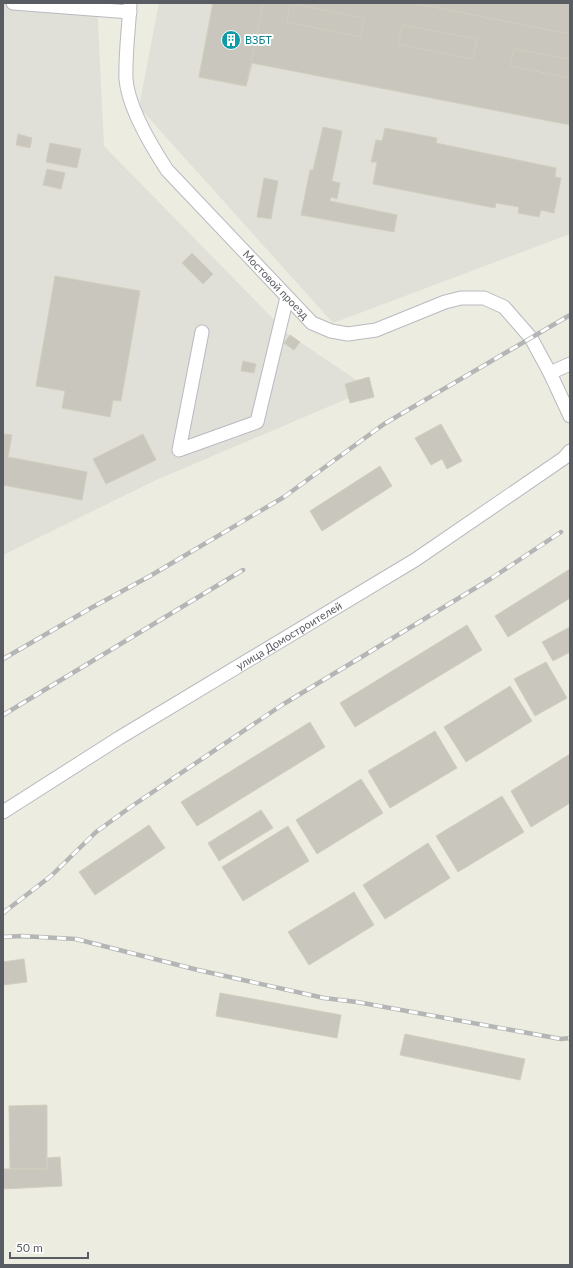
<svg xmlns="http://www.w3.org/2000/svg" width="573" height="1268" viewBox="0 0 573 1268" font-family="Lato,sans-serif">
  <rect width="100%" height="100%" fill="#edece0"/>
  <!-- industrial -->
  <path fill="#e0dfd8" d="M3 3H97L104 146 288 334 370 389 154 481 3 555Z
    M159 3H570V234L333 323 139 107Z"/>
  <!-- building -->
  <path fill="#c8c6bd" stroke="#d2cebe" d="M213 3H263L246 86 199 77Z
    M213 3H570V125L252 63 246 86 199 77Z
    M290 3 364 18 361 37 287 22Z
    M412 3H570V34Z
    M402 25 477 39 473 59 398 44Z
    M514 49 570 59V78L510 66Z
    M323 127 342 131 332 181 340 183 337 199 331 197 330 201 397 215 394 232 301 215 310 170H313Z
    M385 128 437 138 436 143 556 168 555 177 561 178 554 213 541 210 539 217 518 213 519 207 496 203 495 208 373 184 377 162H371L376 140 382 141Z
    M18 134 32 138 30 148 16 145Z
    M50 143 81 149 77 168 46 162Z
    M47 169 65 173 61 189 43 185Z
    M264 178 278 181 271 219 257 217Z
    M192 253 213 274 203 284 182 263Z
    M55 276 140 291 121 401 113 400 110 417 62 408 65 391 36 386Z
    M290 335 300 342 294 350 284 343Z
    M243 361 256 364 254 373 241 371Z
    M369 377 374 397 350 403 345 384Z
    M441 424 462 461 447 469 442 459 431 465 415 438Z
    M3 434 12 435 8 457 87 472 82 500 3 485Z
    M143 434 156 460 106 484 93 459Z
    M380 466 392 486 322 531 310 511Z
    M570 569V598L508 637 495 616Z
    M467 625 482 650 355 727 340 703Z
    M570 627V652L553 661 542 642Z
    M546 662 567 698 535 716 514 679Z
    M510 686 532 721 466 762 444 727Z
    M310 722 325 747 197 826 181 802Z
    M435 731 457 768 390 808 368 771Z
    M570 754V803L531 827 511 791Z
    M361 779 383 813 317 854 296 820Z
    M502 796 524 832 458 872 436 836Z
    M261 810 273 828 219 861 208 843Z
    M149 825 165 848 95 895 79 872Z
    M288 826 309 861 243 901 222 867Z
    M428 843 450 878 385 919 363 885Z
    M354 892 374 925 309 965 288 932Z
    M24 959 27 982 3 985V962Z
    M220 993 341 1015 337 1038 216 1016Z
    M405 1034 525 1059 520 1080 400 1055Z
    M47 1105V1169H10L9 1106Z
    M60 1157 62 1186 3 1189V1169H47V1158Z"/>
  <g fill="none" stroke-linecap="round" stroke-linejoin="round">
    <defs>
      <g id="minor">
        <path d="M13 3 130 12"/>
        <path id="s1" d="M130 3C129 28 125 54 126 79 128 107 152 147 167 170L312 323 331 331 348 334 376 330 445 302 461 298H484L504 307 531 338 550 373"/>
        <path d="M202 332 179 450 257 422 287 297"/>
        <path d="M570 364 550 373 570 416"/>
        <path id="s2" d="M3 812 119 738 415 560 564 458 570 451"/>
      </g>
    </defs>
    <!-- minor casing -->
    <use href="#minor" stroke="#b8bac0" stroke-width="15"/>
    <!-- minor -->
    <use href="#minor" stroke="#fff" stroke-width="13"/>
    <defs>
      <path id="rail" d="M3 659 91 608 150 576 284 497 384 424 570 315
        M3 715 243 570
        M3 913 51 876 96 832 132 806 282 705 492 578 561 532
        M3 937 21 936 76 939 198 970 324 998 357 1002 561 1039 570 1038"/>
    </defs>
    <!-- rail casing -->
    <use href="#rail" stroke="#b4b5b5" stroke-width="4.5"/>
    <!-- rail -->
    <use href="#rail" stroke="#fff" stroke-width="3" stroke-dasharray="9" stroke-linecap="butt"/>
  </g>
  <!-- icons -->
  <defs>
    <symbol id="building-disc" viewBox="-11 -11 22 22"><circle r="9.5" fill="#0f9aa8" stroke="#fff"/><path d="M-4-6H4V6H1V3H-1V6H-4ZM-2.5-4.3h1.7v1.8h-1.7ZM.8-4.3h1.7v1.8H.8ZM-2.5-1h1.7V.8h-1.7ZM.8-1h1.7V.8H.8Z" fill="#fff"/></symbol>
  </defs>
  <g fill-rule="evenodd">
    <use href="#building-disc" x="220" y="29" width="22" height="22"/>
  </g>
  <g text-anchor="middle" stroke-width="4" stroke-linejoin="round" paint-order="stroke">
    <!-- culture labels -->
    <g font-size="11" fill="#0d838f" stroke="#fff" text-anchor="start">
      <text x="245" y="44">ВЗБТ</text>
    </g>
    <!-- street labels -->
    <g font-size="11" fill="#595c62" stroke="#fff">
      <text dy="4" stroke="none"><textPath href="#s1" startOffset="335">Мостовой проезд</textPath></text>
      <text dy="4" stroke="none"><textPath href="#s2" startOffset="336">улица Домостроителей</textPath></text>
    </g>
  </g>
  <!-- border -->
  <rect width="573" height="1268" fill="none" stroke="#595c62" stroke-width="8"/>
  <!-- scale -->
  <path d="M10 1252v6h78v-6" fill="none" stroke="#595c62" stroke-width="2"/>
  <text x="16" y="1252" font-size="12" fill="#595c62" stroke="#ffffff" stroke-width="3" paint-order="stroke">50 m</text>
</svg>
